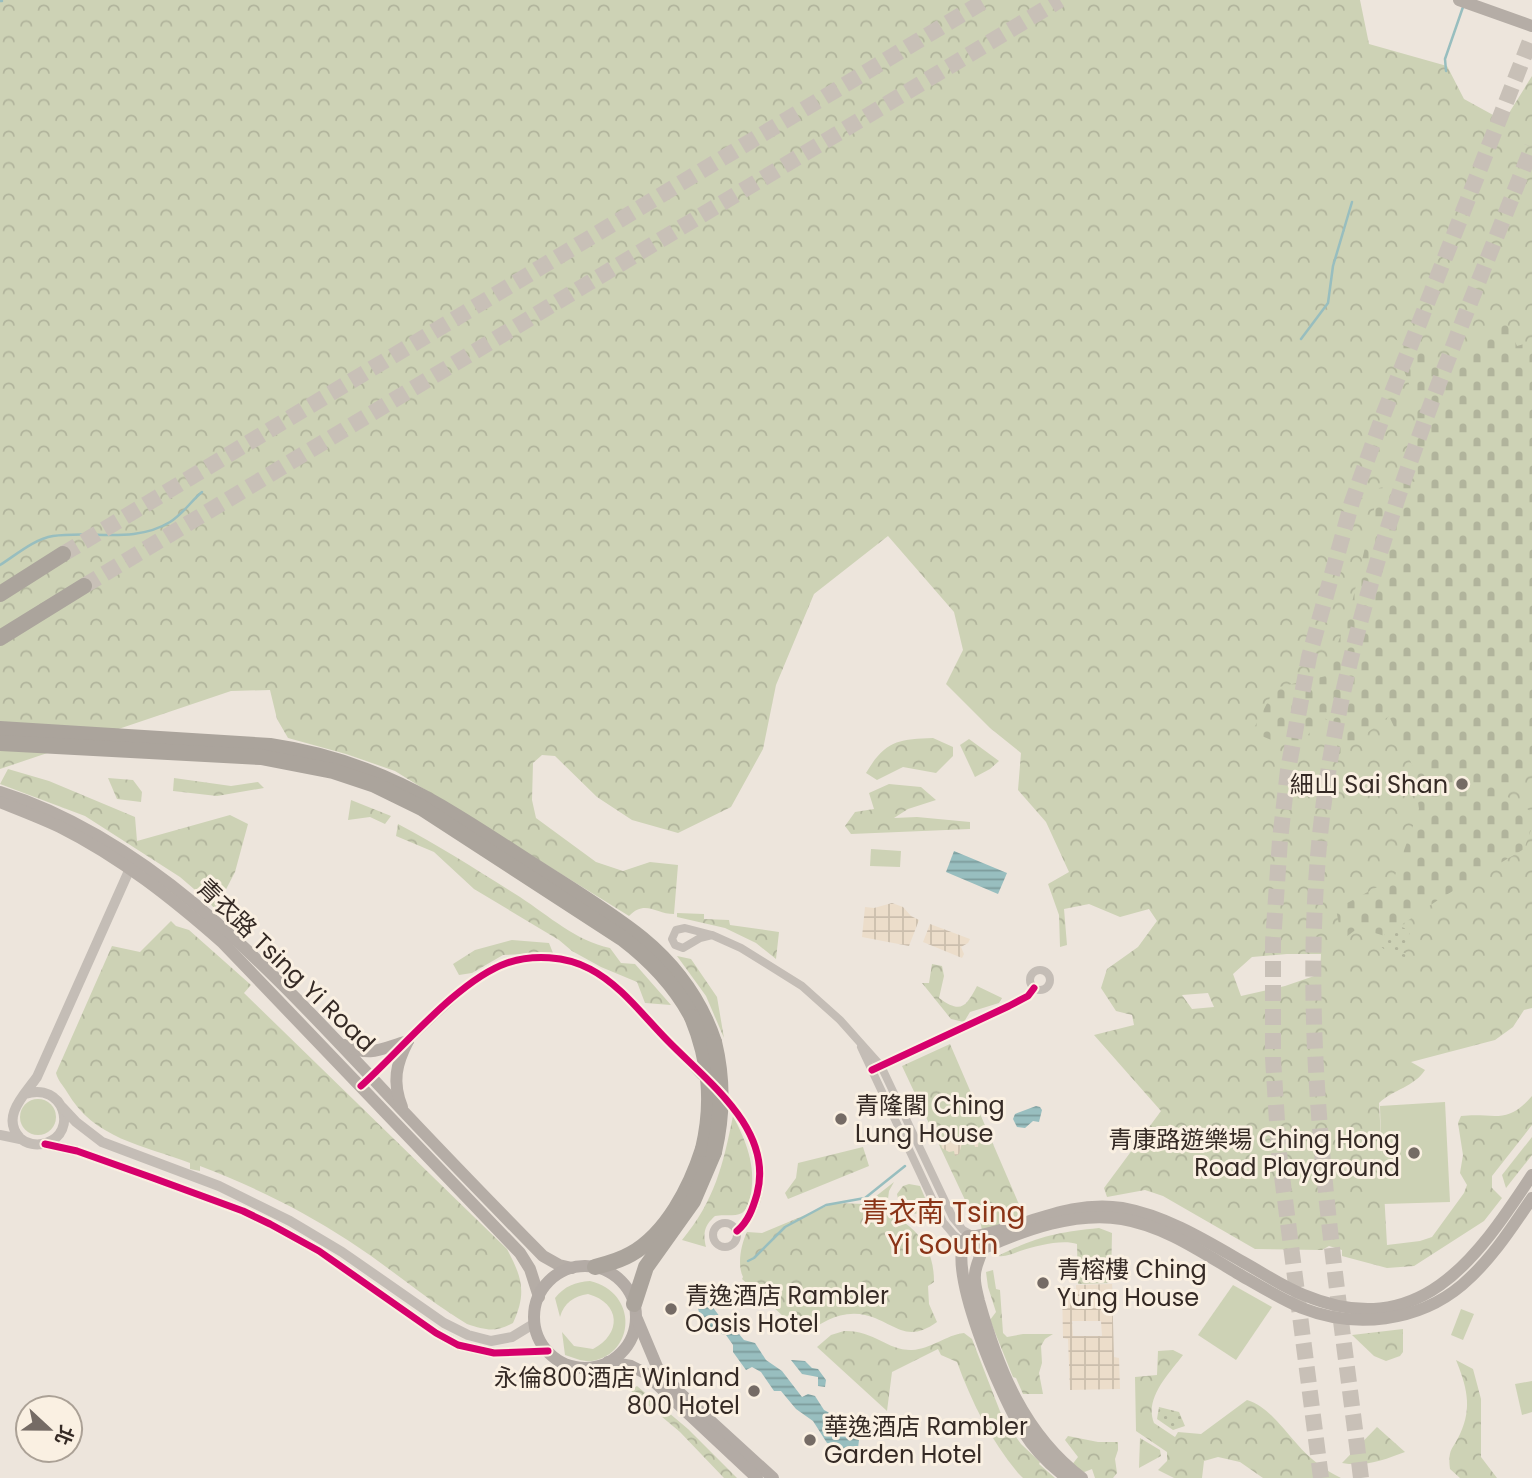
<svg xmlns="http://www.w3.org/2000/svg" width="1532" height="1478" font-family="Poppins,'Noto Sans TC',sans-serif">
<defs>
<pattern id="forest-crowns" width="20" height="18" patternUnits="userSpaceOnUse" patternTransform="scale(1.75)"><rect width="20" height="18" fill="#cdd2b5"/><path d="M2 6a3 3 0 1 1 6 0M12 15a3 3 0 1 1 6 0" fill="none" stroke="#b1b49c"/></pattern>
<pattern id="cemetery-stones" width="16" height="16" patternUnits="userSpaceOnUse" patternTransform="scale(1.75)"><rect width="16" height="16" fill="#cdd2b5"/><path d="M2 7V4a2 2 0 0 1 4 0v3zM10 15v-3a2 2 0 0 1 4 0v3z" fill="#b1b49c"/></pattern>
<pattern id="garden-dots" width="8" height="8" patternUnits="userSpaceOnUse" patternTransform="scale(1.75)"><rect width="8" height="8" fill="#cdd2b5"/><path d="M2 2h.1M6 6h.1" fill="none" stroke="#b1b49c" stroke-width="1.8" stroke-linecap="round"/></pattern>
<pattern id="plaza-grid" width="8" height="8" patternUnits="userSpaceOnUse" patternTransform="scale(1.75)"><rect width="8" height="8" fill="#ecddca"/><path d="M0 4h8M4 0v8" fill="none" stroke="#cbbead"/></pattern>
<pattern id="water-rules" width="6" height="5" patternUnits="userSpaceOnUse" patternTransform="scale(1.75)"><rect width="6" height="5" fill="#98bebf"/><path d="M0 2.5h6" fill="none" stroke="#7d9b9b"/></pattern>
</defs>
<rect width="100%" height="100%" fill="#ede5dc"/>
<g fill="#cdd2b5">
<polygon points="871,849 901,851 900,867 870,866"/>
<circle cx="38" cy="1117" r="18"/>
<polygon points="1445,1102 1450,1202 1383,1204 1380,1106"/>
<path d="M590,1281C639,1293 635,1354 592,1361C583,1362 574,1358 565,1355L562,1332L574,1346L593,1349C622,1334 621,1303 588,1294C574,1296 564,1303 560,1317L555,1298C565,1286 575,1282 590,1281Z"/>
<polygon points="1233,1285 1272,1307 1236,1360 1198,1335"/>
<polygon points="1461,1309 1474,1314 1463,1340 1451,1335"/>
<polygon points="1532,1381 1532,1412 1522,1415 1515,1384"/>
</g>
<g fill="url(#forest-crowns)" fill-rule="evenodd">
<path d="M0,0H1360L1369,44L1447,66L1464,99L1504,121L1532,76V1008L1524,1010L1513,1027L1495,1040L1411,1062L1425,1070C1414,1087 1394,1089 1379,1103L1387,1245L1420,1241L1432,1237L1464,1193L1467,1185L1460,1173L1463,1155L1458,1123L1461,1116C1494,1112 1506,1126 1532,1096V1125L1492,1176V1188L1502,1198L1484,1221L1414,1266L1387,1268L1342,1256V1250L1329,1246L1322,1250L1255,1249L1163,1196L1145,1190L1107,1197L1104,1188L1161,1111L1094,1035L1134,1025L1132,1015L1116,1011L1101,988L1107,969L1138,947L1157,921L1149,909L1120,917L1089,904L1064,909L1067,945L1060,947L1059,915L1048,884L1069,872L1046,822L1018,790L1021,753L990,728L946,684L963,650L954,612L888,536L814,594L776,685L763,749L731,807L678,833L632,820L597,797L555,756L542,755L533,763L532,800L536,818L596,862L623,871L650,862L678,865L674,914C656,914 645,899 629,916L395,771L346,754L288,738L277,719L270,690L231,691L0,769ZM1287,954H1321L1320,974L1285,986L1241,996L1233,974L1252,957ZM1208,993L1214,1007L1192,1009L1182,995Z"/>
<path d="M933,738L953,747V756L936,773L903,767L877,780L866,773C885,741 898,739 933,738Z"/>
<polygon points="969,739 999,761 990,769 975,777 960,745"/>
<polygon points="8,769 49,781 135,817 137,841 230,815 248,824 235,872 221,899 230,915 227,923 208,901 180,877 85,816 0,784"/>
<polygon points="108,778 133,780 142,792 141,802 117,799"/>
<polygon points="174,778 231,786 258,782 264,788 217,796 173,791"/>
<polygon points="889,784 921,787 936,800 908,809 894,818 917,817 970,822 970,829 851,834 845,826 855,812 874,809 869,793"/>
<polygon points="351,800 391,816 385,824 370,817 348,820"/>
<path d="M398,824C440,846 480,872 520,897C549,916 576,941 610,948L621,963L635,964L671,1005L645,1003L637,982L601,967L572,951L559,940L474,889L434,852L396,836Z"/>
<polygon points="677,913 704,914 704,919 729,920 730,925 779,932 776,959 756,943 725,928 677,917"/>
<path d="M171,921L176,926L189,930L251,985L244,993L507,1249C522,1277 527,1293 513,1323C495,1333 486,1330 467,1324C426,1299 389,1267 349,1241C302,1210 252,1186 200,1166V1171L190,1169V1163C143,1145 94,1139 67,1092C63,1085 58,1081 56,1073L112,946L140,952Z"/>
<polygon points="512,940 549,943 553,953 503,955 472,973 459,975 453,964 475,950"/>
<polygon points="677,956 691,959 717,997 724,1038 706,996"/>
<path d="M932,964L942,966L944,976L939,998C961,1014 966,1007 977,986L1002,998L999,1003L970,1012L964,1022L951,1019L922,983H929Z"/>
<polygon points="950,1044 1024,1216 988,1231 982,1230 980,1221 973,1217 902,1066"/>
<path d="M733,1116C746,1141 756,1165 751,1194C749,1201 748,1209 742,1213C734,1217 723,1214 715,1216C704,1226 703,1233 706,1247L682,1240C715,1200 723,1165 733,1116Z"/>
<polygon points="1532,1137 1532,1155 1506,1188 1502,1175"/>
<polygon points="863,1147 869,1166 788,1199 785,1193 796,1178 798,1163"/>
<path d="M894,1182L889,1191L887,1207C893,1216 901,1220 909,1226C927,1241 934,1259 934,1282L928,1286L929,1304L937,1322C905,1345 895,1322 865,1315C841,1310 822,1322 804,1335L742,1279L743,1277C737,1265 741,1244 747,1232L762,1233L834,1203L866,1204Z"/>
<path d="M909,1184L920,1186L931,1212C916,1218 899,1211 897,1194L903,1186Z"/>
<path d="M1099,1228L1112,1233L1111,1283L1078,1284L1077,1244C1062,1239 1036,1246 1020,1251C1012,1254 1006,1257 998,1256C1035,1237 1058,1232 1099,1228Z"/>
<polygon points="993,1270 996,1289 1000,1290 1003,1333 1007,1337 1023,1334 1053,1334 1045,1339 1041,1346 1042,1363 1039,1373 1043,1394 1023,1394 1016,1378 1013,1377 990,1320 996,1312 988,1287 986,1272"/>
<polygon points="1403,1329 1403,1352 1400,1356 1386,1361 1374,1356 1352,1335"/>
<path d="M844,1331C874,1330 888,1351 912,1350C931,1349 946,1335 964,1333L972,1339L1003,1419L1021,1444L1040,1462L1039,1464L1055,1478H1023L1018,1473C990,1439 972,1403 957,1362L941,1355L938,1349L892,1372L887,1411L817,1347L831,1335Z"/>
<path d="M1173,1350L1183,1355C1169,1374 1144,1398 1154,1423L1175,1437L1178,1432L1201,1434L1247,1400C1269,1407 1282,1428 1297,1444C1309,1458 1324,1470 1341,1478H1263L1240,1462L1218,1457L1204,1461L1202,1478H1174L1158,1470L1167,1461V1452L1136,1431L1135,1377L1157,1375L1158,1351Z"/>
<path d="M1456,1360L1473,1369L1481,1399V1457L1497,1478H1460L1450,1469C1448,1448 1452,1451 1460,1434C1473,1407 1466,1385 1456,1360Z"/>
<polygon points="637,1386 688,1429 737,1478 724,1478 680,1432 630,1390"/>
<path d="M1377,1427L1405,1452C1384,1460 1365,1467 1342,1463Z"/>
<polygon points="1068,1436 1098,1442 1118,1442 1118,1450 1115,1459 1117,1473 1113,1478 1095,1478 1092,1469 1082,1473 1071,1466 1078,1457 1065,1440"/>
<polygon points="1140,1438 1160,1450 1161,1456 1139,1468"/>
</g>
<polygon fill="url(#cemetery-stones)" points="1504,318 1517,346 1532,342 1532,764 1501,793 1532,812 1532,827 1524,849 1441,898 1385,936 1358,928 1342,940 1336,909 1394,878 1419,809 1413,767 1389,716 1337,756 1337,724 1322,717 1296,750 1252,732 1275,688 1326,676 1351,607 1379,488 1418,481 1415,400 1392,338 1438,359 1454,360"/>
<g fill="url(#garden-dots)">
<polygon points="1401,927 1411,930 1402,952 1410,955 1408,958 1389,953 1380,946 1386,946 1384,935 1386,930"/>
<polygon points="1159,1407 1179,1412 1185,1426 1173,1430 1157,1419"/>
</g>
<g fill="url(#plaza-grid)" fill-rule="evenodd">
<polygon points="892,903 903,907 911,916 919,920 909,946 862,937 865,907 874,908"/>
<polygon points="930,924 970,939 968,943 961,947 964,954 962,958 923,942"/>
<polygon points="975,1128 980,1130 978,1147 975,1147 974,1143 962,1143 959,1154 955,1156 954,1151 949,1152 942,1148 941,1144 945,1140 960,1137"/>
<path d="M1112,1284L1114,1357L1119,1358L1120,1389L1070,1390L1068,1339L1063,1338L1062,1287L1076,1289V1285ZM1072,1321H1101L1102,1336H1073Z"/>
</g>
<g fill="url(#water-rules)">
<polygon points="954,851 1007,873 998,894 946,872"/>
<polygon points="1036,1106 1040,1107 1042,1110 1039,1122 1033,1121 1025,1128 1017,1127 1013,1119 1015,1114"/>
<path d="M698,1289H706V1298L720,1317L729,1322L744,1340L755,1343L766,1360L782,1371L802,1397L808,1394L815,1396L824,1410L847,1422L859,1440L858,1448L852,1454L827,1443L813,1421L796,1409L781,1391H774L761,1372L752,1367L746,1370L733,1352V1345L726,1335C700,1328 696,1314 698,1289Z"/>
<polygon points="791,1360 805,1361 812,1368 818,1369 826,1380 825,1387 818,1386 818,1377 802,1374"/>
</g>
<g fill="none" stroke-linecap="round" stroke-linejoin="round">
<g stroke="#98bebf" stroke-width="2.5">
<polyline points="0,1 2,1"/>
<polyline points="1446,71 1445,59 1463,7"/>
<polyline points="1301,339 1328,303 1333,266 1352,202"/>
<path d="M0,565C16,555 34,539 53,536C92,530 134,544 170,522C183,514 191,501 202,492"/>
<polyline points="748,1261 754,1258 785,1227 826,1205 865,1198 905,1166"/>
</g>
<g stroke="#c8c0b7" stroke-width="16" stroke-dasharray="16 8" stroke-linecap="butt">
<polyline points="63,554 986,0"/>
<polyline points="84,586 1060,0"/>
<polyline points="1321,1478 1279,1153 1273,1058 1273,942 1280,840 1288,770 1309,657 1352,502 1384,413 1532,36"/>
<path d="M1361,1478C1335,1263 1298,1052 1320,835C1345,593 1444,371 1532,147"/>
</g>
<g stroke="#c4bdb6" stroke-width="8">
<polyline points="712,935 700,938 683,948 675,945 672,939 676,930 685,928 712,935 741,948 802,986 840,1020 881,1066 953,1218 963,1230 972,1235"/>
<circle cx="1040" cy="980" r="10"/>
<polyline points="861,1047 943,1222 954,1235 963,1242"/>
<polyline points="879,1067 1009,1006 1028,996 1034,988"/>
<path d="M361,1086C389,1061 415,1034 442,1009C456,996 471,981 487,971C529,947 581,957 616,987C646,1014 673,1047 701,1076"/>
<path d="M730,1106C760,1138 775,1198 737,1231"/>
<circle cx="725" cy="1235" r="12"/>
</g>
<g stroke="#c4bdb6" stroke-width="10">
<path d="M25,1094C64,1081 79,1133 46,1143C37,1146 26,1144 20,1138C0,1117 25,1094 37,1077L132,864"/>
<polyline points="62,1107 76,1122 102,1142 219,1186 290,1221 342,1252 444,1323 468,1335 491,1341 512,1337 535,1323"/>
<polyline points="0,1135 20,1139"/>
<polyline points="45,1144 77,1151 153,1178 243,1211 270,1224 319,1251 436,1333 458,1345 494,1353 548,1351"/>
</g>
<g stroke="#b5ada6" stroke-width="12">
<polyline points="1459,0 1532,26"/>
<path d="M0,792C151,839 268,968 374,1080C429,1139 486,1198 543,1256L559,1265L572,1268"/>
<path d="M0,802C20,810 41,818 60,827C120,857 173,899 223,943L520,1253L530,1269L539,1297"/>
<path d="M345,1045C372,1058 382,1048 408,1041"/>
<path d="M402,1107C392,1082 396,1064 408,1041"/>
<path d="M977,1236C1027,1226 1070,1200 1122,1208C1166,1216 1205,1240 1243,1262C1263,1273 1283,1287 1304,1295C1419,1343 1476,1260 1532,1175"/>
<path d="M984,1248C1025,1230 1076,1211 1122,1219C1164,1226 1200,1251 1237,1273C1258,1285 1279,1298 1302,1308C1355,1329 1418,1322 1462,1285C1491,1260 1511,1229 1532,1198"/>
<path d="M1067,1478C1050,1465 1034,1449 1023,1431C1004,1403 941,1260 968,1236H977C990,1247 975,1260 975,1275C974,1283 977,1292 979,1301C998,1369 1024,1434 1082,1478"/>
</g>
<g stroke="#b3aba5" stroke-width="12">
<circle cx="585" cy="1317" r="51"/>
<polyline points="637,1319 658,1369 682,1395 773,1478"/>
<polyline points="608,1362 631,1366 645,1373 757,1478"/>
</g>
<g stroke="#aba49c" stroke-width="16">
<polyline points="0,594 63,554"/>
<polyline points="0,638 84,586"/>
<path d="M0,729L270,746C379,762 441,806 531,864C568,888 607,911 642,939C676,967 700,1000 714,1042"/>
<path d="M0,743L261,757L333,771L375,785L422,808L622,938C651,960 675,985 692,1017"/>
<path d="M595,1267C607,1264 619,1261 631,1254C667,1234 691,1187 703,1149"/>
<polyline points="634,1304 646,1267 693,1201 714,1152"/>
</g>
<g stroke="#aba49c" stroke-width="16">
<path d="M692,1017C710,1061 714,1103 703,1149"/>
<path d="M714,1042C723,1079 723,1114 714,1152"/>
</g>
<defs>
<g id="cycleway">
<polyline points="872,1070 1009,1006 1028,996 1034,988"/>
<path d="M361,1086C401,1050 458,980 507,963C533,954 566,956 590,969C621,985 644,1017 668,1041C708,1082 774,1130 757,1194C753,1208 748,1222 737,1231"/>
<polyline points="45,1144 77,1151 153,1178 243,1211 270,1224 319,1251 436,1333 458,1345 494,1353 548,1351"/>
</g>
</defs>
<use href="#cycleway" stroke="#faf0e2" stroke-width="11"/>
<use href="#cycleway" stroke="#d6006c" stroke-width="7"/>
</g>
<g fill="#756b65" stroke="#faf0e2" stroke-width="2.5">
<circle cx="1462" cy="784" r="7"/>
<circle cx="841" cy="1119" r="7"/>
<circle cx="1414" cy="1153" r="7"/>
<circle cx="1043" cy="1283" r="7"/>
<circle cx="671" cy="1309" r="7"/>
<circle cx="754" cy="1391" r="7"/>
<circle cx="810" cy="1440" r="7"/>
</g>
<g text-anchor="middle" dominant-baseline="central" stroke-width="6" stroke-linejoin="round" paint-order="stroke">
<g font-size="24" fill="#352a25" stroke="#faf0e2" text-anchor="start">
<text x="1448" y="784" text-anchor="end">細山 Sai Shan</text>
<text x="855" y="1105">青隆閣 Ching<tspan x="855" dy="28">Lung House</tspan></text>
<text x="1400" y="1139" text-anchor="end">青康路遊樂場 Ching Hong<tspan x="1400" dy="28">Road Playground</tspan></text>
<text x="1057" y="1269">青榕樓 Ching<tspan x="1057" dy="28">Yung House</tspan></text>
<text x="685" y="1295">青逸酒店 Rambler<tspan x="685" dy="28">Oasis Hotel</tspan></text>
<text x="740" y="1377" text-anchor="end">永倫800酒店 Winland<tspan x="740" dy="28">800 Hotel</tspan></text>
<text x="824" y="1426">華逸酒店 Rambler<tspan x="824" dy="28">Garden Hotel</tspan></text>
</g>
<g font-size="24" fill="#352a25" stroke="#faf0e2">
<text transform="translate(286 965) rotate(44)">青衣路 Tsing Yi Road</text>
</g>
<g font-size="28" fill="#8a3417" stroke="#faf0e2">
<text x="943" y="1212">青衣南 Tsing<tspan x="943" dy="32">Yi South</tspan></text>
</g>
</g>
<g transform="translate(49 1429) rotate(112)"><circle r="33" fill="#faf0e2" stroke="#aba196" stroke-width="2"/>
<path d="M0-5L12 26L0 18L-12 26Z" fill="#756b65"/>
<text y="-10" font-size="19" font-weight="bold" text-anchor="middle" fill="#352a25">北</text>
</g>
</svg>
